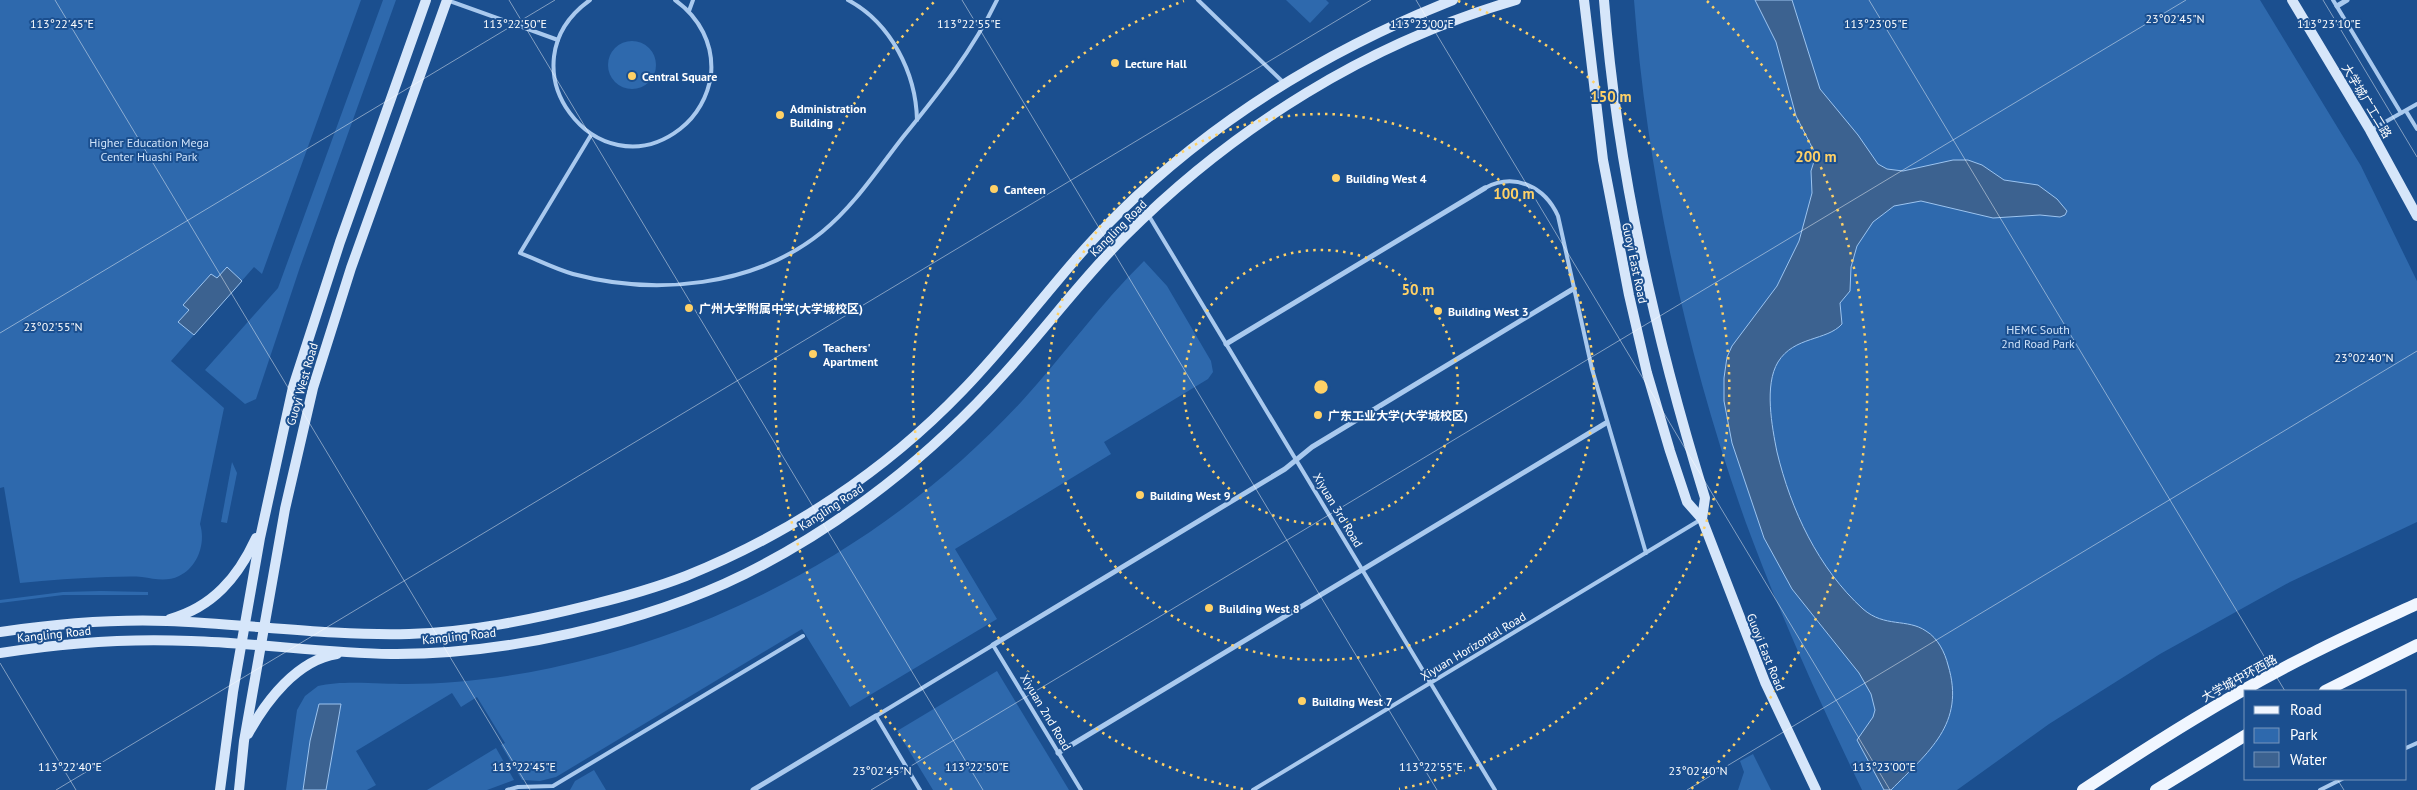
<svg xmlns="http://www.w3.org/2000/svg" width="2417" height="790" font-family="'PT Sans','Noto Sans SC',sans-serif">
<rect width="100%" height="100%" fill="#1b4f8f"/>
<g fill="#2e69ad">
<path d="M0,0H361L262,274L254,267L171,361L224,408L200,524C206,543 198,567 179,576C167,582 155,579 142,577C131,576 119,577 107,577C78,578 49,580 20,583L4,487L0,488Z"/>
<polygon points="383,0 396,0 300,267 256,399 245,404 205,370 278,288"/>
<polygon points="1286,0 1326,0 1329,3 1310,23"/>
<path d="M1634,0H2260L2361,166L2417,281V522L2290,582L2160,654L2049,724L1957,790H1862C1820,703 1780,615 1746,523C1687,358 1647,175 1634,0Z"/>
<circle cx="632" cy="65" r="24"/>
<path d="M1144,261L1167,286L1211,361L1213,372L1208,379L1104,442L1111,454L955,549L997,619L850,707L802,629L556,777L540,781L522,780L501,745L505,743L477,697L461,707L452,693L356,751L376,785L367,790H326L341,704H319L310,741L303,790H286L297,710L305,696L318,686C341,680 381,684 406,684C454,684 504,678 551,668C732,629 896,537 1022,401C1064,355 1100,304 1144,261Z"/>
<polygon points="232,462 237,473 227,523 221,522"/>
<polygon points="101,591 148,592 148,595 63,595 0,603 0,600 63,592"/>
<polygon points="997,671 1069,790 933,790 897,731"/>
<polygon points="496,748 514,780 487,790 427,790"/>
<polygon points="1753,754 1771,790 1738,790 1744,772 1740,761"/>
<polygon points="594,770 606,790 570,790 575,781"/>
</g>
<g fill="#3c6290" stroke="#9cc4f0">
<path d="M1755,0H1792L1820,89L1858,135L1878,164L1887,169L1903,171L1953,160H1968L1982,165L2004,180L2038,185L2057,199L2067,211L2065,215L2060,217L2040,215L1993,218L1921,201L1894,206L1873,222L1857,246L1851,267L1850,291L1840,303L1842,324C1827,341 1794,336 1778,362C1764,385 1772,427 1777,452C1791,510 1818,568 1863,609C1885,628 1907,618 1926,631C1938,638 1945,653 1948,665C1966,724 1928,752 1891,790H1884L1857,740L1873,717L1875,710L1871,694L1859,673L1792,589L1764,538L1732,443L1724,401V378L1727,357L1732,346L1777,286L1799,241L1812,193L1811,171L1816,155L1796,116L1776,42Z"/>
<polygon points="227,267 242,281 194,335 178,322 189,310 183,305 211,274 217,278"/>
<polygon points="319,704 341,704 326,790 303,790 310,741"/>
</g>
<g fill="none" stroke-linecap="round" stroke-linejoin="round">
<g stroke="#a9c9ee" stroke-width="4">
<polyline points="447,0 558,40"/>
<path d="M590,0C499,65 597,193 680,129C697,116 708,96 711,75C714,44 699,17 675,0"/>
<path d="M848,0C891,23 916,73 917,120"/>
<polyline points="1198,0 1284,83"/>
<polyline points="2333,0 2401,113"/>
<polyline points="689,11 693,0"/>
<polyline points="2406,111 2417,129"/>
<polyline points="2371,130 2417,104"/>
<path d="M591,135L520,253C538,260 555,269 573,274C655,296 754,287 822,232C854,206 878,169 903,137C938,94 973,50 997,0"/>
<path d="M1485,188C1515,172 1545,187 1558,216L1592,369L1646,553"/>
<polyline points="1149,216 1495,790"/>
<polyline points="2406,748 2417,743"/>
<polyline points="507,790 518,787 553,786 803,636"/>
<polyline points="920,790 876,716 993,645 1081,790"/>
<polyline points="1253,790 1700,520"/>
<polyline points="2320,790 2342,779"/>
</g>
<g stroke="#a9c9ee" stroke-width="5">
<polyline points="2337,6 2347,0"/>
<polyline points="1226,344 1485,188"/>
<polyline points="993,645 1285,469 1312,447 1573,289"/>
<polyline points="1058,753 1606,423"/>
<polyline points="753,790 876,716"/>
</g>
<g stroke="#d6e6fa" stroke-width="10">
<polyline points="1584,0 1603,160 1629,295 1647,373 1670,451 1687,502 1702,519 1765,682 1816,790"/>
<path d="M1604,0C1617,170 1655,336 1705,498L1702,519"/>
<polyline points="2292,0 2370,130 2417,216"/>
<path d="M170,619C213,607 238,577 256,538"/>
<path d="M0,632C55,624 111,619 167,621C247,624 328,636 409,634C471,632 530,620 590,605C623,597 655,588 686,576C790,534 885,471 962,391C1017,335 1061,270 1117,215C1213,120 1327,50 1453,0"/>
<path d="M0,653C63,643 127,638 191,641C258,643 324,653 391,654C503,655 644,624 745,574C843,525 932,455 1005,373C1046,328 1082,279 1125,236C1234,127 1368,43 1516,0"/>
<path d="M248,734C266,701 297,660 337,654"/>
<polyline points="220,790 233,692 260,538 293,387 340,242 426,0"/>
<polyline points="239,790 244,741 285,509 313,388 351,268 447,0"/>
</g>
<g stroke="#f0f6ff" stroke-width="12">
<polyline points="2325,691 2417,645"/>
<path d="M2083,790C2157,741 2231,694 2311,654C2346,636 2382,620 2417,604"/>
<polyline points="2156,790 2246,735"/>
</g>
</g>
<path fill="none" stroke="#fff" stroke-width="1" stroke-opacity="0.45" d="M55,0L530,790M509,0L983,790M962,0L1437,790M1416,0L1890,790M1869,0L2285,691M2323,0L2417,157M0,333L555,0M0,663L76,790M2337,779L2344,790M56,790L1371,0M871,790L2186,0M1687,790L2417,351"/>
<g fill="none" stroke="#ffd166" stroke-width="2.5" stroke-dasharray="2.5 5">
<circle cx="1321" cy="387" r="137"/>
<circle cx="1321" cy="387" r="273"/>
<path d="M1243 789A410 410 0 0 1 1184 1M1458 1A410 410 0 0 1 1399 789"/>
<path d="M952 790A546 546 0 0 1 935 1M1707 1A546 546 0 0 1 1690 790"/>
</g>
<g fill="#ffd166" stroke="#1b4f8f" stroke-width="2">
<circle cx="1115" cy="63" r="5"/>
<circle cx="632" cy="76" r="5"/>
<circle cx="780" cy="115" r="5"/>
<circle cx="1336" cy="178" r="5"/>
<circle cx="994" cy="189" r="5"/>
<circle cx="689" cy="308" r="5"/>
<circle cx="1438" cy="311" r="5"/>
<circle cx="813" cy="354" r="5"/>
<circle cx="1318" cy="415" r="5"/>
<circle cx="1140" cy="495" r="5"/>
<circle cx="1209" cy="608" r="5"/>
<circle cx="1302" cy="701" r="5"/>
</g>
<g text-anchor="middle" dominant-baseline="central" stroke-width="4" stroke-linejoin="round" paint-order="stroke">
<g font-size="12" font-weight="bold" fill="#fff" stroke="#1b4f8f" text-anchor="start">
<text x="1125" y="63">Lecture Hall</text>
<text x="642" y="76">Central Square</text>
<text x="790" y="108">Administration<tspan x="790" dy="14">Building</tspan></text>
<text x="1346" y="178">Building West 4</text>
<text x="1004" y="189">Canteen</text>
<text x="699" y="308">广州大学附属中学(大学城校区)</text>
<text x="1448" y="311">Building West 3</text>
<text x="823" y="347">Teachers'<tspan x="823" dy="14">Apartment</tspan></text>
<text x="1328" y="415">广东工业大学(大学城校区)</text>
<text x="1150" y="495">Building West 9</text>
<text x="1219" y="608">Building West 8</text>
<text x="1312" y="701">Building West 7</text>
</g>
<g font-size="12" fill="#fff" stroke="#1b4f8f">
<text transform="translate(2367 101) rotate(59)">大学城广工二路</text>
<text transform="translate(1118 228) rotate(-45)">Kangling Road</text>
<text transform="translate(1635 263) rotate(78)">Guoyi East Road</text>
<text transform="translate(302 384) rotate(-74)">Guoyi West Road</text>
<text transform="translate(831 507) rotate(-33)">Kangling Road</text>
<text transform="translate(1338 510) rotate(59)">Xiyuan 3rd Road</text>
<text transform="translate(54 634) rotate(-6)">Kangling Road</text>
<text transform="translate(459 636) rotate(-6)">Kangling Road</text>
<text transform="translate(1473 646) rotate(-31)">Xiyuan Horizontal Road</text>
<text transform="translate(1766 652) rotate(68)">Guoyi East Road</text>
<text transform="translate(2239 678) rotate(-29)">大学城中环西路</text>
<text transform="translate(1046 712) rotate(59)">Xiyuan 2nd Road</text>
</g>
<g font-size="12" fill="#cfe3fa" stroke="#1b4f8f">
<text x="149" y="142">Higher Education Mega<tspan x="149" dy="14">Center Huashi Park</tspan></text>
<text x="2038" y="329">HEMC South<tspan x="2038" dy="14">2nd Road Park</tspan></text>
</g>
</g>
<g font-size="12" text-anchor="middle" fill="#fff" stroke="#1b4f8f" stroke-width="4" stroke-linejoin="round" paint-order="stroke">
<text x="2175" y="23">23°02'45"N</text>
<text x="62" y="28">113°22'45"E</text>
<text x="969" y="28">113°22'55"E</text>
<text x="1422" y="28">113°23'00"E</text>
<text x="2329" y="28">113°23'10"E</text>
<text x="515" y="28">113°22'50"E</text>
<text x="1876" y="28">113°23'05"E</text>
<text x="53" y="331">23°02'55"N</text>
<text x="2364" y="362">23°02'40"N</text>
<text x="70" y="771">113°22'40"E</text>
<text x="524" y="771">113°22'45"E</text>
<text x="977" y="771">113°22'50"E</text>
<text x="1431" y="771">113°22'55"E</text>
<text x="1884" y="771">113°23'00"E</text>
<text x="882" y="775">23°02'45"N</text>
<text x="1698" y="775">23°02'40"N</text>
</g>
<circle cx="1321" cy="387" r="8" fill="#ffd166" stroke="#1b4f8f" stroke-width="2.5"/>
<g font-size="15" text-anchor="middle" font-weight="bold" fill="#ffd166" stroke="#1b4f8f" stroke-width="4" stroke-linejoin="round" paint-order="stroke">
<text x="1611" y="102">150 m</text>
<text x="1816" y="162">200 m</text>
<text x="1514" y="199">100 m</text>
<text x="1418" y="295">50 m</text>
</g>
<rect x="2244" y="690" width="162" height="90" fill="#1b4f8f" stroke="#7695bc"/>
<rect x="2254" y="706" width="25" height="8" fill="#f0f6ff" stroke="#7695bc"/>
<text x="2290" y="715" font-size="15" fill="#ffffff">Road</text>
<rect x="2254" y="728" width="25" height="15" fill="#2e69ad" stroke="#7695bc"/>
<text x="2290" y="740" font-size="15" fill="#ffffff">Park</text>
<rect x="2254" y="752" width="25" height="15" fill="#3c6290" stroke="#7695bc"/>
<text x="2290" y="765" font-size="15" fill="#ffffff">Water</text>
</svg>
